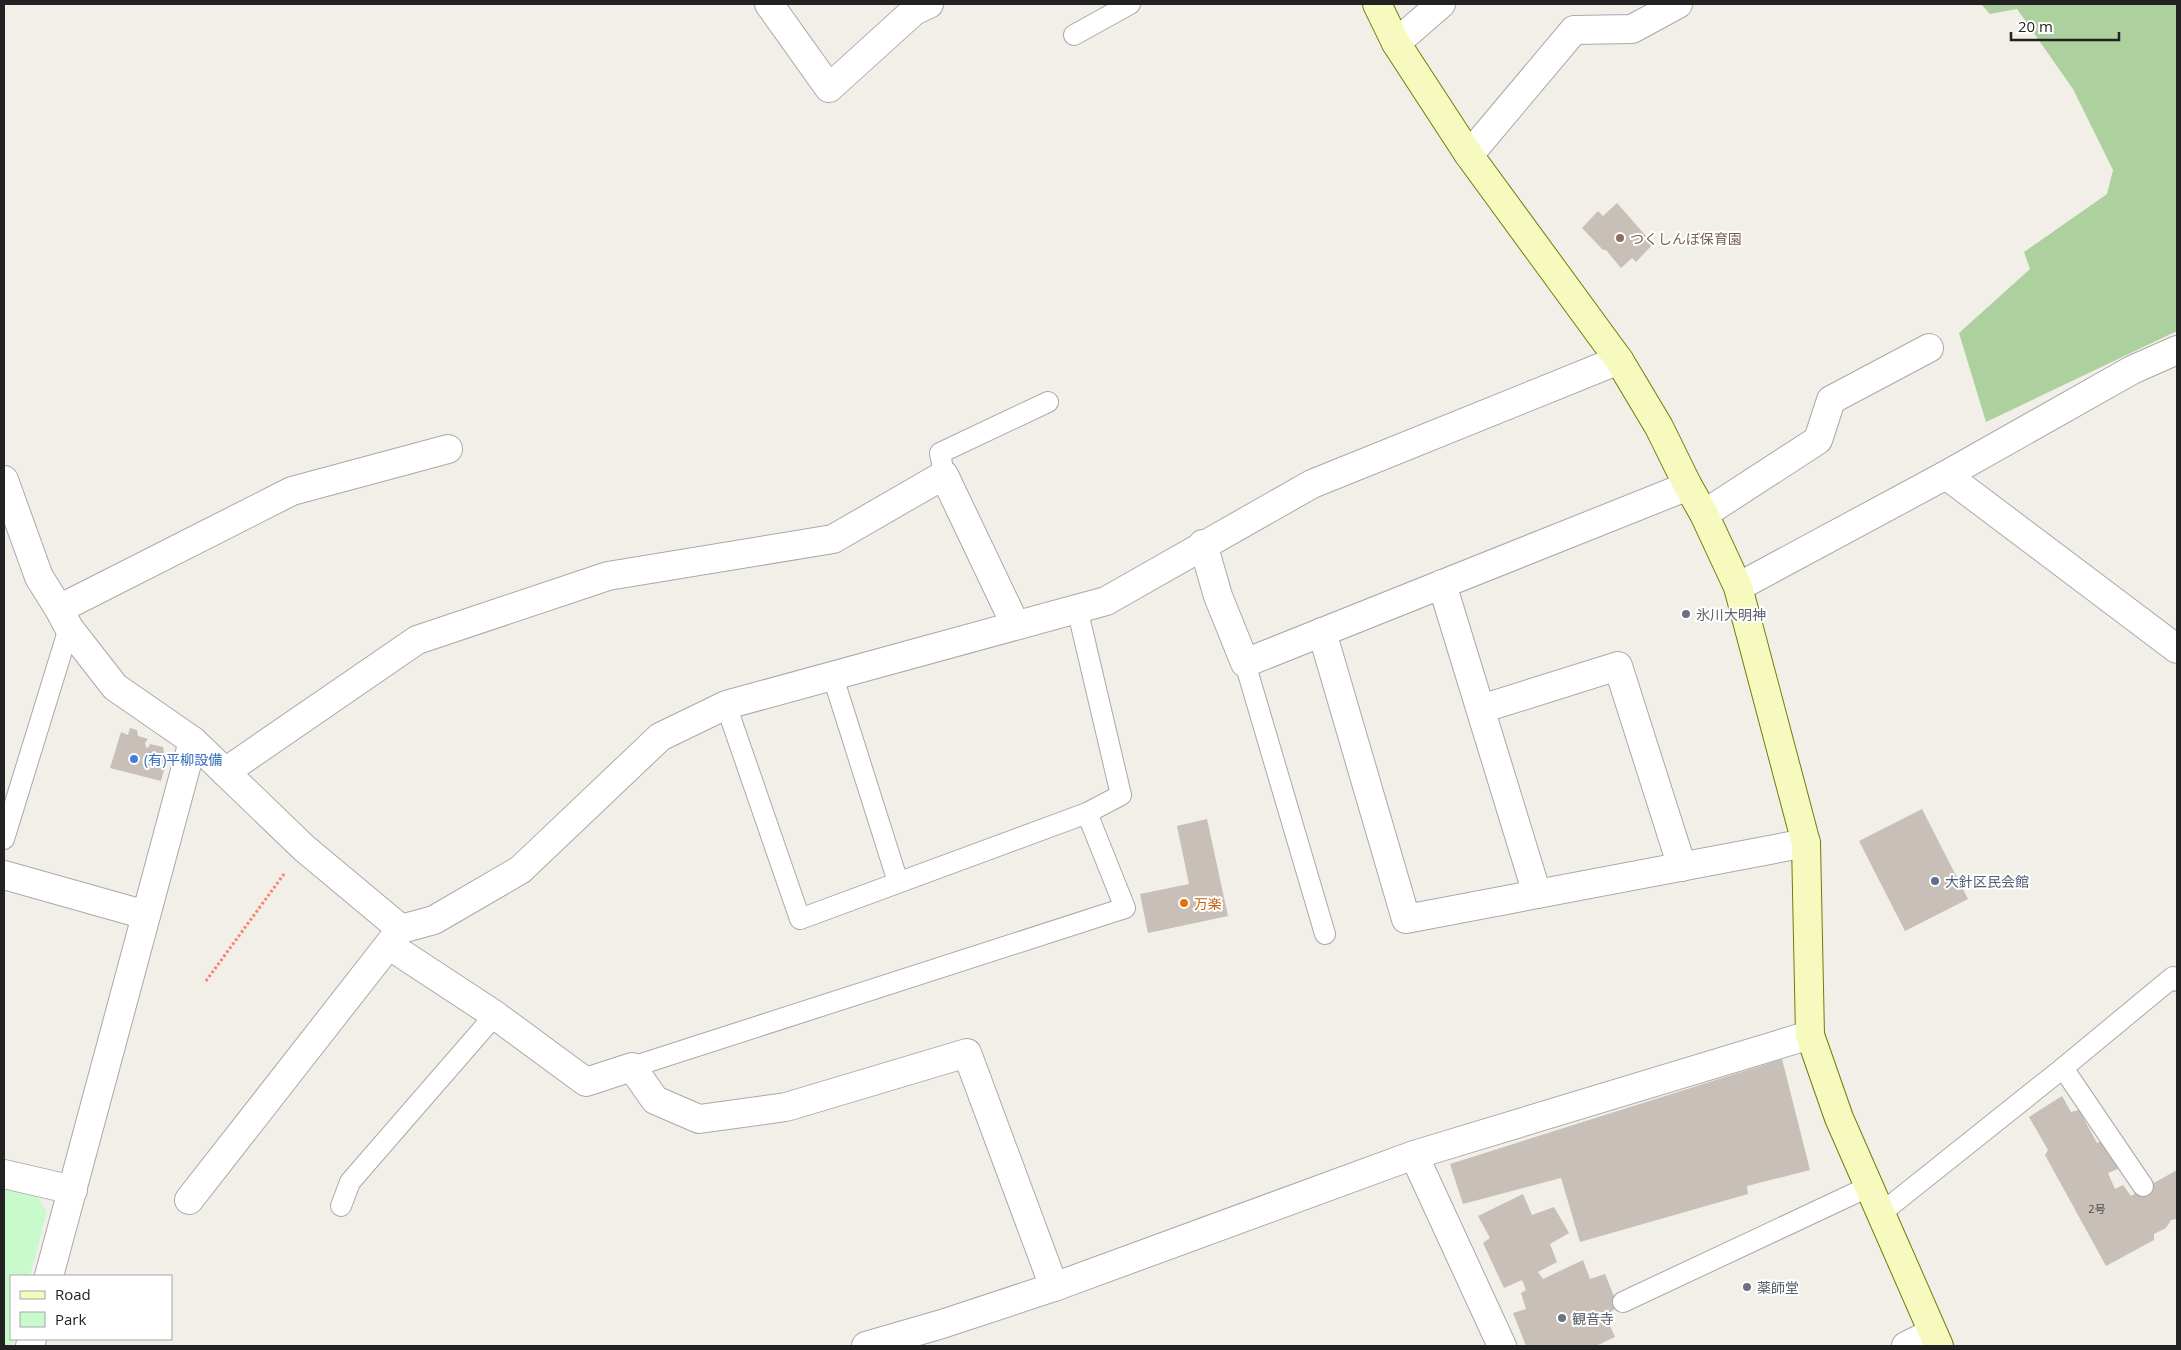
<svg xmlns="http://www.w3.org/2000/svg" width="2181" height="1350" font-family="'Open Sans','Noto Sans JP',sans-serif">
<rect width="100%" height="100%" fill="#f2efe9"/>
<polygon fill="#add19e" points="1981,4 2177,4 2177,331 1986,422 1959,333 2030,269 2024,252 2107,194 2113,170 2073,89 2017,9 1990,14"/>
<polygon fill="#c8facc" points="4,1186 34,1193 47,1212 30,1276 11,1276 11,1339 14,1339 12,1346 4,1346"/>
<g fill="#c7bfb8">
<polygon points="1617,203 1653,244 1636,262 1632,258 1621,268 1606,250 1603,250 1582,228 1598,211 1603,216"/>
<polygon points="130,728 137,730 138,736 148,739 145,743 146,747 148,748 150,744 163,747 166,763 161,781 110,768 121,732 128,735"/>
<polygon points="1922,809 1968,899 1905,931 1859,841"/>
<polygon points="1207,819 1228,916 1148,933 1140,894 1189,884 1177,826"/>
<polygon points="1782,1059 1810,1170 1747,1186 1748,1194 1580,1242 1561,1178 1463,1204 1450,1164"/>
<polygon points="2062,1096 2071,1112 2079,1110 2097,1143 2110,1137 2120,1168 2108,1173 2115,1189 2123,1185 2131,1196 2177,1170 2177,1219 2171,1220 2166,1228 2154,1234 2154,1240 2106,1266 2045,1155 2048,1150 2029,1117"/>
<polygon points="1523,1194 1532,1215 1554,1207 1569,1233 1550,1244 1557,1262 1538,1272 1543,1279 1583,1260 1590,1279 1605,1274 1618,1306 1606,1316 1615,1337 1596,1346 1526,1346 1513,1313 1526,1309 1521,1293 1526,1290 1522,1280 1504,1288 1483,1243 1490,1238 1478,1216"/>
</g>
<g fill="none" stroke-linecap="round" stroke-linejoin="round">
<defs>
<g id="lane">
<polyline points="1074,35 1130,4"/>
<polyline points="944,475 940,453 1048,402"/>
<polyline points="1077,608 1121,795 1087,813"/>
<polyline points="1245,663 1325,934"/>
<polyline points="833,677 898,882"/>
<polyline points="4,839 69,628"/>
<polyline points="632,1067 1125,908 1087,813 800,919 726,705"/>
<polyline points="2063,1068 2143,1186"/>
<polyline points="341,1206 350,1182 495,1015"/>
<polyline points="1880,1214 2063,1068 2173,977 2177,981"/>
<polyline points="1623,1302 1868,1187"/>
</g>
<g id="street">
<polyline points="769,4 829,88 914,11 929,4"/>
<polyline points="1396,43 1441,4"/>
<polyline points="1469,155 1574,30 1632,29 1678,4"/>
<polyline points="1946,475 2177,649"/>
<polyline points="4,480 39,577 59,609 69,628 115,687 193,741 304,848 401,929"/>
<polyline points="1704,514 1818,440 1831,400 1929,348"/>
<polyline points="1203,544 1218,596 1245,663 1688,486"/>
<polyline points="1442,584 1537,894"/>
<polyline points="1738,587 1946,475 2132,370 2177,350"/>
<polyline points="59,609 292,491 448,449"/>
<polyline points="1322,632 1406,919 1806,843"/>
<polyline points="1481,709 1618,666 1682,867"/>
<polyline points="225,772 417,640 608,576 833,539 944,475 1015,624"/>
<polyline points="4,875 146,915"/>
<polyline points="390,946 495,1015 586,1082 632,1067 655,1100 699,1119 786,1107 967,1053 1054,1287"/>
<polyline points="1414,1155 1502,1346"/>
<polyline points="4,1174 73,1190"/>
<polyline points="189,1200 401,929 434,920 520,870 660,737 726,705 1106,601 1312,484 1619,360"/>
<polyline points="49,1276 193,741"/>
<polyline points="30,1346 32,1339"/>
<polyline points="866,1346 942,1324 1054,1287 1414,1155 1810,1035"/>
<polyline points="1906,1346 1932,1333"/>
</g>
<polyline id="secondary" points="1377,4 1396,43 1469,155 1619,360 1659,427 1688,486 1704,514 1738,587 1806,843 1810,1035 1839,1118 1939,1346"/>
</defs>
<use href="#lane" stroke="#a9a9a9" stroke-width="22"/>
<use href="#street" stroke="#a9a9a9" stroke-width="30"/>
<use href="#secondary" stroke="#707d05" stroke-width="30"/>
<polyline stroke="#fa8072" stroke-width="3" stroke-dasharray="2.5 2.5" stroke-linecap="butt" points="206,981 284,874"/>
<use href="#lane" stroke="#fff" stroke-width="20"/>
<use href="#street" stroke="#fff" stroke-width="28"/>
<use href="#secondary" stroke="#f7fabf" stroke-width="28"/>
</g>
<circle fill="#8d6e63" stroke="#fff" stroke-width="2" cx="1620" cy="238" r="5"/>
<g fill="#6b7280" stroke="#fff" stroke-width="2">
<circle cx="1686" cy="614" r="5"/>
<circle cx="1747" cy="1287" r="5"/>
<circle cx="1562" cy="1318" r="5"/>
</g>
<circle fill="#3f7fe0" stroke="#fff" stroke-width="2" cx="134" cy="759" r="5"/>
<circle fill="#5c6f8a" stroke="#fff" stroke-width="2" cx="1935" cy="881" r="5"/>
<circle fill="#e8710a" stroke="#fff" stroke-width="2" cx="1184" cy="903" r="5"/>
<g text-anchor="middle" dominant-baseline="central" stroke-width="4" stroke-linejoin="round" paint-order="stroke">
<g font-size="11" fill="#4b4948">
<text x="2097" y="1208">2号</text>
</g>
<g font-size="14" fill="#785e54" stroke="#fff" text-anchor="start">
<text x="1630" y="238">つくしんぼ保育園</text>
</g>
<g font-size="14" fill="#5b616d" stroke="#fff" text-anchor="start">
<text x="1696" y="614">氷川大明神</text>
<text x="1757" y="1287">薬師堂</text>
<text x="1572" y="1318">観音寺</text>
</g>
<g font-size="14" fill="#366cbe" stroke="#fff" text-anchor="start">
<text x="144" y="759">(有)平柳設備</text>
</g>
<g font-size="14" fill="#4e5e75" stroke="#fff" text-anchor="start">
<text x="1945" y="881">大針区民会館</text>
</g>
<g font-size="14" fill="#c56008" stroke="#fff" text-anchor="start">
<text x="1194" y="903">万楽</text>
</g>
</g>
<rect width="2181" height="1350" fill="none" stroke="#222222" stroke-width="10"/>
<rect x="10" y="1275" width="162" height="65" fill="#ffffff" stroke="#a7a7a7"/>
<rect x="20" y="1291" width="25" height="8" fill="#f7fabf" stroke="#a7a7a7"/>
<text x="55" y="1300" font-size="15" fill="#222222">Road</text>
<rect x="20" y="1312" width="25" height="15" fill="#c8facc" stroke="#a7a7a7"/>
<text x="55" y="1325" font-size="15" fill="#222222">Park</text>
<path d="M2011 32v8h108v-8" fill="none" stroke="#222222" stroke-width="2.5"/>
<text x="2018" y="32" font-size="15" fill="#222222" stroke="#ffffff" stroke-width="4" paint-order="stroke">20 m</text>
</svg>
